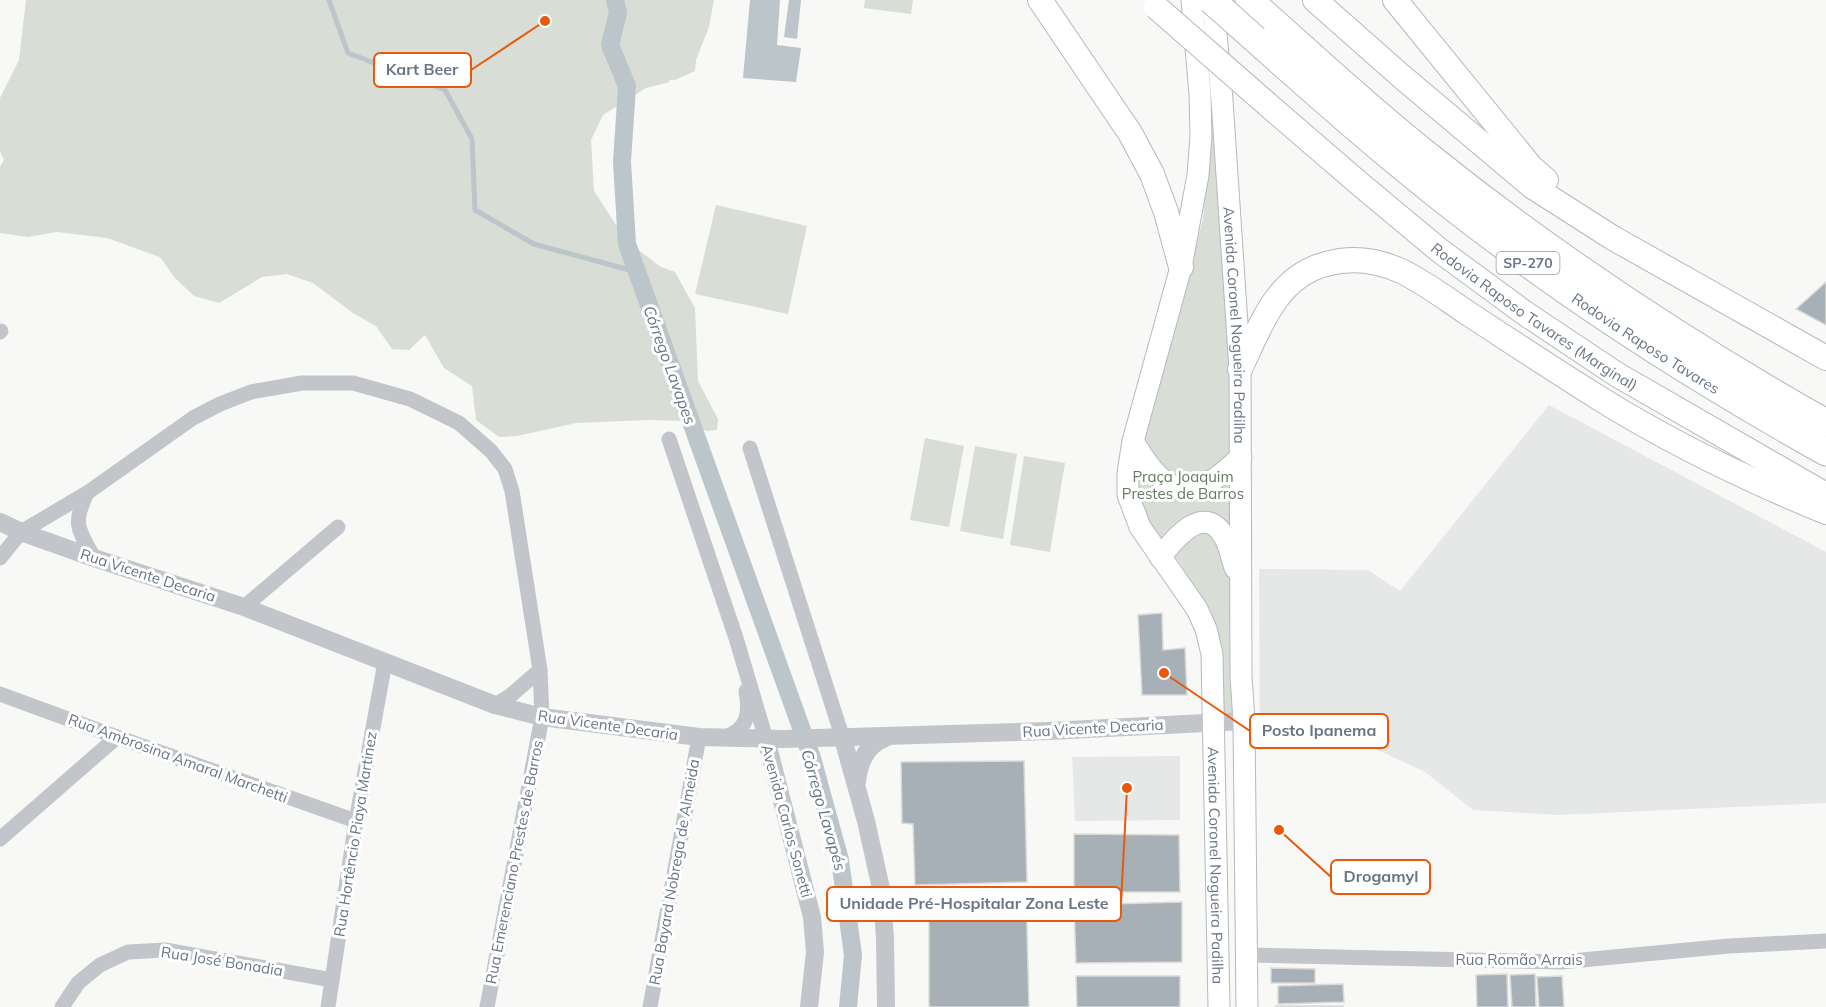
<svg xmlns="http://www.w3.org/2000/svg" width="1826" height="1007" font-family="Mulish,sans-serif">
<rect width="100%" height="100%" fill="#f8f8f6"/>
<g fill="#e6e7e7">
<polygon points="1549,405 1826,552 1826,803 1558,815 1473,810 1425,772 1350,737 1260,738 1259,569 1368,570 1400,591"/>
<polygon points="1180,756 1180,820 1075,821 1072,757"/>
</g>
<g fill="#d8ddd5">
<polygon points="26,0 714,0 709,27 696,60 695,71 675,80 669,80 670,82 646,88 603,115 591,140 594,191 622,234 641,252 661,267 675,272 695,308 698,381 718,419 717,430 707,431 682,421 649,420 576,423 517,436 499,437 476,420 472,386 444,368 425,335 409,350 392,349 376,326 353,313 313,283 287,274 262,277 219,303 194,296 175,278 160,257 107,238 57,232 28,237 0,233 0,167 4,160 0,151 0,98 19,60"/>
<polygon points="865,0 913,0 911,14 864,8"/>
<polygon points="1204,69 1213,74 1231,329 1229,441 1233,715 1224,715 1219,638 1210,609 1176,558 1155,533 1138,506 1136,483 1146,430 1203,219 1207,176"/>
<polygon points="716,205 807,226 788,314 695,294"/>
<polygon points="925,438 964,446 949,527 910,520"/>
<polygon points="975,446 1017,454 1003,539 960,531"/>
<polygon points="1024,456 1065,463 1050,552 1010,545"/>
</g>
<g fill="#bbc5ca">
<polygon points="750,0 780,0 777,45 801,48 796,82 743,78"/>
<polygon points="789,0 801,0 797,39 784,37"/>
</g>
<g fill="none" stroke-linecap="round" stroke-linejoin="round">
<polyline stroke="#bbc5ca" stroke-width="5" points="329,0 348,53 445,90 472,139 475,210 534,244 637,272"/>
<polyline stroke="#bbc5ca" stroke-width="18" points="615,0 618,13 610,45 627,86 622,162 627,244 812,758 840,860 853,955 848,1007"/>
</g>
<g fill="#a8b0b7" stroke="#dadad8" stroke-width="1.5">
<polygon points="1826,282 1826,325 1796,309"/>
<polygon points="1162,613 1163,650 1185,648 1187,695 1142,695 1138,615"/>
<polygon points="1024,761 1027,882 915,885 913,824 902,823 901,762"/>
<polygon points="1074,834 1179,835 1180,892 1074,892"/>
<polygon points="1026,887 1029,1007 929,1007 929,888"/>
<polygon points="1182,902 1182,962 1076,963 1074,905"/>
<polygon points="1271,968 1315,969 1315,983 1271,983"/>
<polygon points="1507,974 1508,1007 1477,1007 1476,975"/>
<polygon points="1535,974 1536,1007 1512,1007 1510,975"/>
<polygon points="1076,976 1180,976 1180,1007 1077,1007"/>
<polygon points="1562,976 1564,1007 1539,1007 1537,977"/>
<polygon points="1343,984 1344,1002 1278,1004 1278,986"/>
<rect x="1276" y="1006" width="67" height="1"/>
</g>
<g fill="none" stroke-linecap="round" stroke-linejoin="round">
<defs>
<g id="secondary">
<path id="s1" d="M1192,0L1200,94L1201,136L1198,175L1181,267L1133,441L1128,473V495L1140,527L1197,609L1206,629L1212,654L1219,1007"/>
<path id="s2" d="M1213,0L1222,100L1240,369L1241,676L1244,721L1247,1007"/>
<path d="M1133,441C1149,468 1172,504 1208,483C1220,477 1231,466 1241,457"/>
<path d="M1160,557C1176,537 1206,500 1226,540C1230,549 1232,559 1235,568"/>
</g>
<g id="trunk">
<polyline points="1040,0 1130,133 1152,174 1166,212 1181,267"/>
<polyline points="1315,0 1401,76 1533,187 1613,238 1826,358"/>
<polyline points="1395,0 1531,167 1546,180"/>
<path id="s3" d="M1267,104L1361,185L1439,250L1526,314L1616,374L1826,495"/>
<path d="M1240,369C1260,327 1276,277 1326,264C1351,257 1377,260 1401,271C1424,282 1445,298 1466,312C1510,341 1554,370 1599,398C1671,443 1748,480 1826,512"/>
</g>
<g id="motorway">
<path d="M1249,0C1308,52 1365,106 1427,155C1553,256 1686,344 1826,423"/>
<path id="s4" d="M1255,39C1338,113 1421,186 1511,251C1611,325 1717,391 1826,452"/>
</g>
</defs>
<use href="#secondary" stroke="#b4b9be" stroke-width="23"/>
<use href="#trunk" stroke="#b5b8bc" stroke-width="26"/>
<use href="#motorway" stroke="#b5b8bc" stroke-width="29"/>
<g stroke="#c2c5c9" stroke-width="15">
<polyline points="0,332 1,331"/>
<polyline points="669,439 736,638 766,739"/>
<polyline points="750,448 843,739"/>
<path d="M87,493C72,524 78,529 94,558"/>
<polyline points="0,558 21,532 87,493 193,418 220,404 251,392 302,383 353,383 410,399 459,423 491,451 505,469 512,491 540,670 542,717 487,1007"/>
<polyline points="244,607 338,527"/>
<polyline points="0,694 117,737 356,821"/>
<polyline points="495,705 510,696 540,670"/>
<path d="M723,738C748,730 750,714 746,691"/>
<polyline points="0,839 117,737"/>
<polyline points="1246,955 1561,962 1729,946 1826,941"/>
<polyline points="62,1007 78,983 100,965 128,952 165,950 332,980"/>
<polyline points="328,1007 356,821 385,662"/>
<polyline points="650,1007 699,737"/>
</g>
<g stroke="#c2c5c9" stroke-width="18">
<polyline points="0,522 21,532 94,558 244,607 495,705 542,717 699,737 783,739 1049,731 1244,721"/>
<polyline points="766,739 812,917 815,952 809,1007"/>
<polyline points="843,739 866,821 882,893 885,939 886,1007"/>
<path d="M857,782C859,762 866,745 885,738"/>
</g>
<use href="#secondary" stroke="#fff" stroke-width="21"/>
<use href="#trunk" stroke="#fff" stroke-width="24"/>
<use href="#motorway" stroke="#fff" stroke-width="27"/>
<defs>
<polyline id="trunk-bridge" points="1156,7 1267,104"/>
<polyline id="motorway-bridge" points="1211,0 1255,39"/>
</defs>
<use href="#trunk-bridge" stroke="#b5b8bc" stroke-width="26" stroke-linecap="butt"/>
<use href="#motorway-bridge" stroke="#b5b8bc" stroke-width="29" stroke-linecap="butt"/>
<use href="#trunk-bridge" stroke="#fff" stroke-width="24"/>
<use href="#motorway-bridge" stroke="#fff" stroke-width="27"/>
</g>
<g text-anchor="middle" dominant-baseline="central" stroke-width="6" stroke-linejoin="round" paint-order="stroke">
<rect fill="#fff" stroke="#959faa" stroke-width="1.5" x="1496.5" y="252" width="63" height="22" rx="4.5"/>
<g font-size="14" font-weight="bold" fill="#687686">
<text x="1528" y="263">SP-270</text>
</g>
<g font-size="15" fill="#687686" stroke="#fff">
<text stroke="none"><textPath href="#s3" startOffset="342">Rodovia Raposo Tavares (Marginal)</textPath></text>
<text stroke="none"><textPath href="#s2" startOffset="326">Avenida Coronel Nogueira Padilha</textPath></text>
<text stroke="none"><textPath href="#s4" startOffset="496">Rodovia Raposo Tavares</textPath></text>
<text transform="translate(148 575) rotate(18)">Rua Vicente Decaria</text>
<text transform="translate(608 725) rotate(8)">Rua Vicente Decaria</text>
<text transform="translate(1093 728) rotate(-3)">Rua Vicente Decaria</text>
<text transform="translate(178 758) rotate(20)">Rua Ambrosina Amaral Marchetti</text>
<text transform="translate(787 821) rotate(75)">Avenida Carlos Sonetti</text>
<text transform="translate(355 834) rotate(-81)">Rua Hortêncio Piaya Martinez</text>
<text transform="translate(514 862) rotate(-79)">Rua Emerenciano Prestes de Barros</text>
<text stroke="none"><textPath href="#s1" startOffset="897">Avenida Coronel Nogueira Padilha</textPath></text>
<text transform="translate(674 872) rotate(-80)">Rua Bayard Nobrega de Almeida</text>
<text x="1519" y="959">Rua Romão Arrais</text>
<text transform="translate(222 961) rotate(9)">Rua José Bonadia</text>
</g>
<g font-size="15" fill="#667963" stroke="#fff">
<text x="1183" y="476">Praça Joaquim<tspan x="1183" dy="17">Prestes de Barros</tspan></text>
</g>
<g font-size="16" font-style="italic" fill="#647782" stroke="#fff">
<text transform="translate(670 365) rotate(70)">Córrego Lavapes</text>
<text transform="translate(824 810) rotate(74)">Córrego Lavapés</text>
</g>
</g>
<path fill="none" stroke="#e8590c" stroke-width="2" d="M545 21L471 70M1164 673L1250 731M1279 830L1331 877M1127 788L1121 904"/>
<g fill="#e8590c" stroke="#fff" stroke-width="2">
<circle cx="545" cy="21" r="6"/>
<circle cx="1164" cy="673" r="6"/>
<circle cx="1279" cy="830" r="6"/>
<circle cx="1127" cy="788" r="6"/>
</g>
<g fill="#fff" stroke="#e8590c" stroke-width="2">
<rect x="374" y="53" width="97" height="34" rx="6"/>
<rect x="1250" y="714" width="138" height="34" rx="6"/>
<rect x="1331" y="860" width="99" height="34" rx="6"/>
<rect x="827" y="887" width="294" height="34" rx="6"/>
</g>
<g font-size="16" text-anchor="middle" font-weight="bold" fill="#687686">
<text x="422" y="75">Kart Beer</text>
<text x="1319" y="736">Posto Ipanema</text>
<text x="1381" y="882">Drogamyl</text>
<text x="974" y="909">Unidade Pré-Hospitalar Zona Leste</text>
</g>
</svg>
